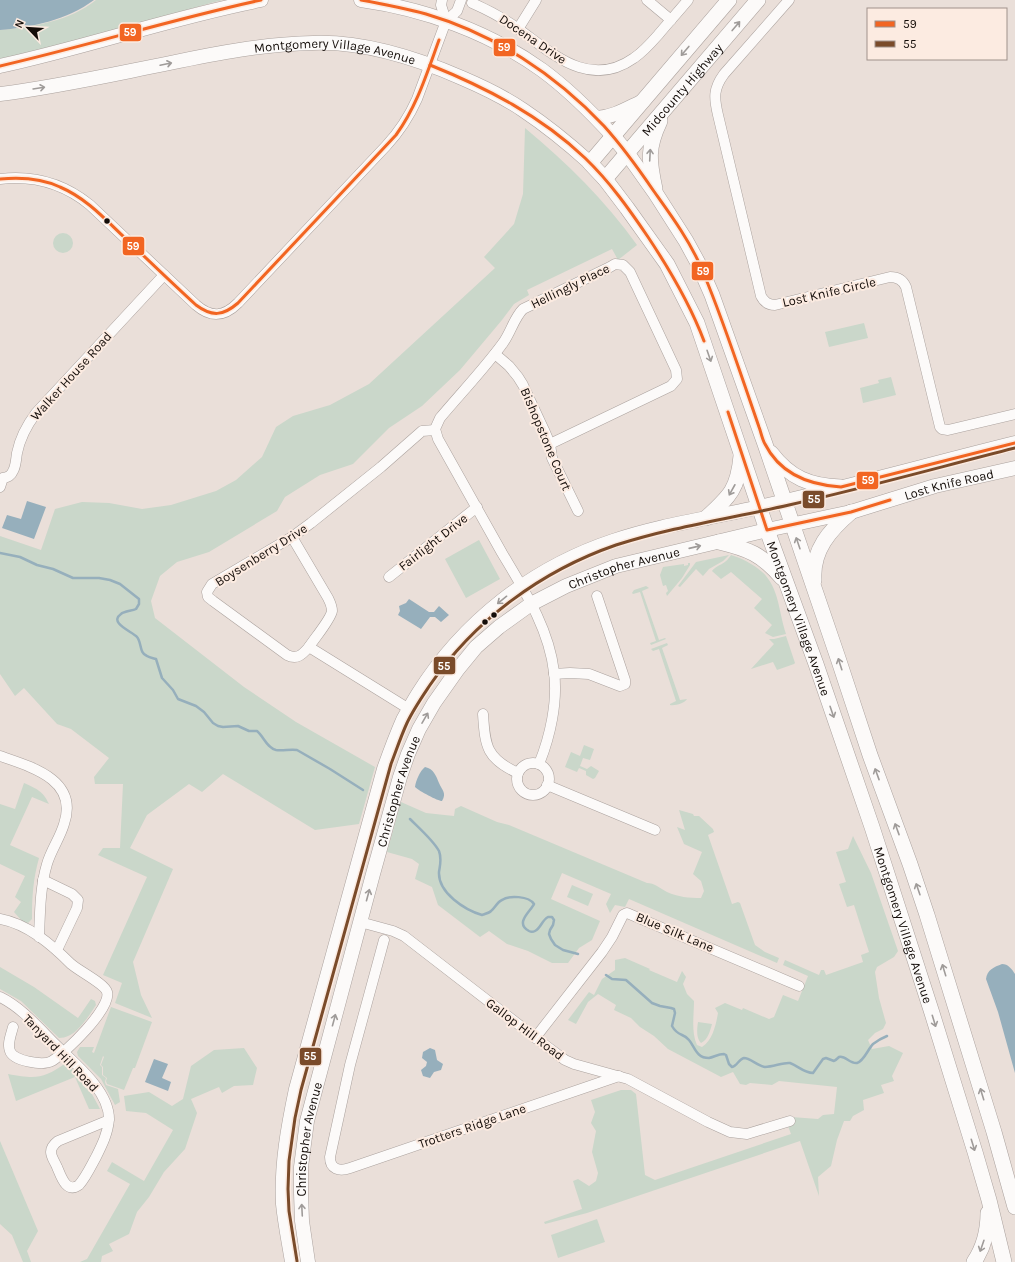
<svg xmlns="http://www.w3.org/2000/svg" width="1015" height="1262" font-family="Karla,sans-serif">
<rect width="100%" height="100%" fill="#eadfd9"/>
<g fill="#cad7ca">
<path d="M96,0H223L211,3L155,19L0,61V30C33,27 70,21 96,0Z"/>
<path d="M525,128C567,163 605,200 637,245L618,260L612,249L527,290L529,295L514,304L502,320L460,370L422,406L389,428L353,464L320,475L285,497L277,511L209,552L177,562L160,576L151,601L155,618L244,687L296,722L375,767L359,824L315,830L223,774L202,792L189,784L147,815L130,848L173,869L133,962L141,995L152,1018L115,1003L122,983L103,975L147,877L98,855L103,848H120L123,784H95L94,777L109,758L71,729L57,724L24,688L15,696L0,674V536L41,550L55,509L82,502L109,503L142,509L171,505L216,491L236,480L262,457L276,427L293,416L330,405L369,384L495,268L484,257L514,224L523,194Z"/>
<circle cx="63" cy="243" r="10"/>
<polygon points="864,323 868,338 829,347 825,332"/>
<polygon points="891,377 896,395 863,403 860,388 879,383 878,380"/>
<polygon points="479,540 500,579 466,598 445,559"/>
<polygon points="729,555 723,561 709,569 703,576 696,569 680,587 678,586 696,562"/>
<path d="M731,555C738,557 745,560 751,564C780,580 777,607 786,634L773,637L765,633L772,625L754,608L762,599L731,572L721,579L712,571C719,563 724,566 731,555Z"/>
<polygon points="688,563 690,563 690,565 682,578 667,596 666,593 668,591 666,585 663,586 660,575 663,567 684,564 684,566 688,565"/>
<polygon points="646,586 649,588 642,591 659,640 665,638 666,639 651,645 650,643 656,641 640,592 633,594 632,593 634,590"/>
<polygon points="786,636 795,663 794,664 777,670 773,662 751,669 774,644 769,639 774,639"/>
<path d="M667,643L668,645L662,648L680,700L687,699C685,703 675,706 670,705V704L676,701L659,649L653,651L651,649Z"/>
<polygon points="584,745 594,749 590,760 583,758 580,766 587,769 591,766 599,771 595,778 593,779 586,775 586,771 579,768 577,772 565,767 571,752 580,756"/>
<path d="M24,783C37,789 43,791 49,804L32,797L10,845L39,858C33,880 32,896 32,919L28,923L22,921L14,912L21,902L15,897L25,876L0,864V804L15,809Z"/>
<path d="M401,802L426,813L454,816L455,809L461,806L497,822L509,825L647,883C654,883 660,888 667,892C678,897 689,898 701,898L704,891L701,881L693,874L702,852L684,844L677,827L685,830L679,810L693,814L694,816H699L713,829L714,832L708,835L732,904L738,902L740,903L755,945L765,952L779,958L777,963L629,899L625,907L615,905L610,913L606,904L611,894L562,873L551,899L600,921L592,940L579,948L568,963H552L528,951L507,944L489,931L480,937L438,905L432,887L415,879L419,864L412,859L387,852Z"/>
<path d="M853,836L871,873L898,951L894,957L877,967L875,972L879,998L886,1023L883,1029L875,1033L868,1040L872,1049L889,1046L903,1053L892,1076L894,1081L881,1085L884,1093L863,1100L864,1110L853,1116L850,1121H844L837,1140L831,1166L818,1177L819,1196L800,1141L587,1213L545,1224L544,1222L582,1209L573,1181L578,1179L589,1186L596,1181L598,1173L592,1152L596,1131L591,1123L595,1112L591,1100L621,1090H631L636,1094L645,1175L655,1180L791,1134L788,1126L791,1117L818,1119L823,1115L834,1114L837,1087L779,1081L772,1085L750,1083L746,1085L740,1084L733,1072L721,1077L668,1049L654,1036L640,1027L631,1018L614,1010L616,1005L598,994L588,1002L576,1024L568,1020L589,992L594,995L602,979L615,970V960L625,958L650,969L649,970L677,982L682,971L686,977L683,984L687,994L694,1001C694,1015 691,1032 697,1045L702,1047C713,1040 716,1024 718,1013L715,1008L725,1003L742,1010L743,1008L769,1019L774,1017L783,995L798,1001L808,976L783,965L785,960L819,975L821,970H824L826,975L863,962L861,955L869,952L854,905L847,907L839,884L846,882L836,852L848,849Z"/>
<polygon points="572,885 593,894 588,906 567,897"/>
<path d="M0,967L34,987L78,1018L91,999L95,1001L96,1005C90,1014 79,1032 68,1036C66,1037 62,1038 59,1038L21,1001L0,989Z"/>
<polygon points="111,1007 152,1022 135,1068 133,1068 124,1090 107,1084 106,1081 107,1078 103,1075 103,1067 101,1065 104,1057 103,1056 100,1065 102,1067 102,1075 106,1078 105,1082 106,1085 118,1089 120,1102 115,1105 101,1079 78,1056 77,1052 80,1047 94,1047 92,1052 94,1053"/>
<path d="M698,1022L712,1024C710,1031 708,1040 701,1043C696,1038 697,1029 698,1022Z"/>
<polygon points="244,1048 257,1068 253,1085 234,1086 222,1093 219,1087 191,1099 197,1113 185,1149 164,1172 149,1197 137,1212 129,1234 109,1244 113,1251 102,1256 101,1262 80,1262 87,1259 130,1184 107,1171 112,1162 144,1181 173,1130 146,1113 126,1111 124,1096 149,1092 172,1106 183,1099 191,1066 214,1050"/>
<path d="M66,1063C82,1078 90,1089 100,1109H89L75,1077L16,1101L8,1074C36,1079 43,1079 66,1063Z"/>
<polygon points="0,1141 38,1231 27,1251 31,1262 23,1262 12,1235 0,1224"/>
<polygon points="597,1219 605,1242 558,1258 551,1235"/>
</g>
<g fill="#96afbc">
<path d="M0,0H94C67,20 33,27 0,30Z"/>
<polygon points="27,501 46,507 34,539 2,528 7,515 21,519"/>
<polygon points="409,599 429,612 434,612 439,606 449,615 441,622 435,617 430,617 421,629 398,615 400,611 399,606 406,603"/>
<path d="M425,767C434,769 436,776 439,783C442,790 447,793 442,801C438,801 419,791 415,787C416,780 420,771 425,767Z"/>
<path d="M1002,964C1008,964 1012,969 1015,974V1073L998,1012L986,979C987,970 994,967 1002,964Z"/>
<polygon points="430,1048 435,1050 437,1060 443,1064 441,1070 434,1072 430,1078 423,1076 421,1070 426,1066 427,1062 422,1058 423,1052"/>
<polygon points="154,1059 168,1064 162,1078 171,1082 168,1091 145,1082"/>
</g>
<g fill="none" stroke-linecap="round" stroke-linejoin="round">
<g stroke="#96afbc" stroke-width="2.5">
<path d="M0,553L20,557L37,565L53,569L73,578H99L110,580L120,584L139,599V604L136,609C132,611 124,611 121,614C108,623 133,632 137,637C142,643 139,653 147,656C150,658 153,658 156,659L162,678L173,690L178,699L196,706L204,712L213,723L218,726L223,727L238,726L249,731H257C264,737 267,748 276,750C283,751 290,749 297,750L330,769L363,790"/>
<path d="M410,819C419,828 433,840 439,851C442,859 440,865 439,872C438,893 465,910 482,915C485,914 489,913 491,911C495,908 497,902 502,900C509,895 529,896 534,904C531,911 514,923 529,931C531,932 533,932 535,931C541,928 542,920 548,917H552L554,920L553,925L550,930L549,934L551,939L555,945L563,950L578,954"/>
<path d="M606,975L612,979L626,980L652,1003L660,1006L671,1008L674,1009L675,1013L672,1026C678,1037 684,1033 689,1040C695,1047 696,1058 709,1058C714,1057 718,1054 724,1054L726,1055L729,1064L732,1067C737,1066 739,1059 744,1058C750,1058 758,1066 765,1067C773,1067 784,1062 790,1063C798,1066 804,1073 813,1073L823,1059L826,1058L834,1061C836,1060 838,1058 839,1057C845,1055 850,1064 857,1063C864,1061 868,1049 873,1044C877,1041 882,1038 887,1036"/>
</g>
<defs>
<g id="street">
<polyline points="442,0 441,5 446,21"/>
<polyline points="647,0 671,20"/>
<path d="M789,0L724,74C713,89 714,98 718,115L761,296C764,302 768,305 775,305L890,277C898,277 903,280 906,287L940,427L942,429L948,430L1015,414"/>
<path d="M472,3C488,10 503,18 517,28C552,53 589,90 634,58C643,52 651,43 658,35C668,23 678,12 688,0"/>
<polyline points="518,29 536,0"/>
<path d="M0,179C34,175 63,183 90,205L196,305C211,318 224,317 238,303L386,146C399,132 409,117 417,99L446,21L457,11L461,0"/>
<polyline points="495,354 509,366 518,377 523,385 544,430 550,444 552,458 578,511"/>
<path d="M0,487L3,478C8,477 11,476 13,471C16,466 16,459 17,453C20,438 27,425 36,413L164,275"/>
<path d="M292,537L328,598C330,602 332,606 332,611C331,619 314,639 309,647"/>
<polyline points="389,577 477,507"/>
<polyline points="554,674 570,673 589,674 620,686 625,684 625,680 597,596"/>
<path d="M409,709L309,647C302,655 297,660 287,655L213,601L208,597L207,592L212,584L292,537L311,523L381,467L422,431L435,430"/>
<path d="M483,714C485,747 487,759 518,773"/>
<path d="M0,756C32,767 79,780 64,824C60,838 51,850 47,864C40,887 40,913 39,937"/>
<circle cx="533" cy="779" r="16"/>
<path d="M539,764C550,737 558,702 554,672C549,628 524,590 502,553C481,515 459,477 438,439L435,429L440,418C461,393 484,369 503,343C511,332 514,318 523,309L610,267L615,264L623,265L630,272L676,370L677,379L671,386L550,444"/>
<polyline points="547,785 655,830"/>
<polyline points="43,880 72,894 78,900 77,908 57,950"/>
<path d="M0,919C28,924 52,945 71,964C79,971 105,984 107,992C112,1008 65,1053 52,1061C43,1066 13,1061 10,1051C7,1044 11,1035 13,1027"/>
<polyline points="360,922 393,931 404,936 549,1048 565,1060 574,1064 628,1079 708,1122 730,1132 747,1134 790,1121"/>
<path d="M384,940L350,1065L330,1157C330,1169 339,1172 350,1168L619,1076"/>
<path d="M0,997C21,1007 39,1028 55,1044C74,1063 109,1090 109,1119C108,1133 102,1145 96,1157C91,1166 86,1177 79,1185C66,1194 61,1176 57,1167C55,1162 51,1157 51,1152C51,1147 54,1144 58,1141L109,1120"/>
<polyline points="535,1038 602,952 612,937 623,915 627,913 799,986"/>
</g>
<g id="secondary">
<path d="M361,0C425,9 489,32 542,70C568,89 591,112 613,136"/>
<path d="M0,66C88,47 173,17 261,0"/>
<path id="s1" d="M0,94C57,87 114,74 170,63C217,53 265,44 313,43C364,41 416,58 462,78C483,87 504,97 523,110C547,126 569,144 590,163"/>
<path d="M597,118C614,117 628,108 643,101"/>
<path d="M292,1262C289,1243 285,1224 283,1204C281,1165 288,1127 296,1089L384,769C390,752 396,736 403,720C408,711 413,702 418,694C463,622 532,568 613,541C660,525 711,518 759,507C845,488 930,464 1015,443"/>
<path id="s2" d="M308,1262L302,1221L301,1193V1167L307,1121L373,874L400,777L408,754L419,729L434,703L458,669L476,647L499,627L531,604L566,586L616,566L767,530L851,512L935,486L1015,468"/>
</g>
<g id="primary">
<path id="s3" d="M729,0L590,163L605,179L627,208L667,264L697,323L767,530L816,664L872,827L932,1013L975,1152L989,1200L1004,1262"/>
<polyline points="613,136 627,153 656,194 686,241 698,263 712,295 765,444 838,658 870,755 910,864 927,915 994,1132 1015,1207"/>
<path id="s4" d="M605,179L758,0"/>
<path d="M655,189C649,161 647,148 660,121"/>
<path d="M771,453C790,478 810,486 841,487"/>
<path d="M706,518C730,496 738,489 741,456"/>
<path d="M719,542C748,549 762,554 782,578"/>
<path d="M814,580C812,550 830,530 851,512"/>
<path d="M974,1262C984,1247 988,1230 988,1213"/>
</g>
</defs>
<use href="#street" stroke="#aba29e" stroke-width="11"/>
<use href="#secondary" stroke="#aba29e" stroke-width="15"/>
<use href="#primary" stroke="#aba29e" stroke-width="16"/>
<use href="#street" stroke="#fcfaf9" stroke-width="10"/>
<use href="#secondary" stroke="#fcfaf9" stroke-width="14"/>
<use href="#primary" stroke="#fcfaf9" stroke-width="15"/>
<defs>
<g id="bus-1">
<path d="M361,0C383,4 404,8 426,14C494,34 555,74 604,126C622,146 638,168 653,190C670,214 688,238 700,265C718,306 732,349 747,392C751,404 755,415 759,427C761,432 762,439 765,444C780,474 810,485 841,487L1015,443"/>
<path d="M430,65C487,88 541,116 585,158C610,182 629,209 648,237C670,270 690,304 704,341"/>
<path d="M0,66C87,46 173,19 261,0"/>
<path d="M0,179C21,177 41,178 60,187C86,198 105,219 125,238C148,260 172,283 196,305C212,317 223,316 238,303L396,135C417,106 427,73 439,40"/>
<polyline points="728,412 767,530 851,512 890,500"/>
</g>
<path id="bus-2" d="M297,1261L289,1211L288,1189L289,1161L295,1118L301,1090L391,764C396,751 401,736 407,723C413,710 422,697 430,685C475,620 541,571 616,545C672,527 732,518 789,505C865,488 940,467 1015,448"/>
</defs>
<use href="#bus-1" stroke="#fcebe1" stroke-width="6"/>
<use href="#bus-2" stroke="#fcebe1" stroke-width="6"/>
<use href="#bus-1" stroke="#f26522" stroke-width="3"/>
<use href="#bus-2" stroke="#7a4b2a" stroke-width="3"/>
</g>
<defs><path id="oneway-shaft" d="M-6 0H5M1.5-3L5.5 0L1.5 3" fill="none" stroke-width="1.6" stroke-linecap="round" stroke-linejoin="round"/></defs>
<g stroke="#9f9b99">
<use href="#oneway-shaft" transform="translate(736 26) rotate(-50)"/>
<use href="#oneway-shaft" transform="translate(685 51) rotate(130)"/>
<use href="#oneway-shaft" transform="translate(166 64) rotate(-12)"/>
<use href="#oneway-shaft" transform="translate(39 88) rotate(-9)"/>
<use href="#oneway-shaft" transform="translate(650 155) rotate(-87)"/>
<use href="#oneway-shaft" transform="translate(709 356) rotate(71)"/>
<use href="#oneway-shaft" transform="translate(732 490) rotate(119)"/>
<use href="#oneway-shaft" transform="translate(798 543) rotate(-109)"/>
<use href="#oneway-shaft" transform="translate(695 547) rotate(-13)"/>
<use href="#oneway-shaft" transform="translate(502 600) rotate(141)"/>
<use href="#oneway-shaft" transform="translate(840 664) rotate(-108)"/>
<use href="#oneway-shaft" transform="translate(832 712) rotate(71)"/>
<use href="#oneway-shaft" transform="translate(425 718) rotate(-60)"/>
<use href="#oneway-shaft" transform="translate(877 774) rotate(-110)"/>
<use href="#oneway-shaft" transform="translate(897 829) rotate(-110)"/>
<use href="#oneway-shaft" transform="translate(918 889) rotate(-109)"/>
<use href="#oneway-shaft" transform="translate(368 895) rotate(-75)"/>
<use href="#oneway-shaft" transform="translate(944 970) rotate(-107)"/>
<use href="#oneway-shaft" transform="translate(334 1020) rotate(-75)"/>
<use href="#oneway-shaft" transform="translate(934 1021) rotate(73)"/>
<use href="#oneway-shaft" transform="translate(982 1094) rotate(-107)"/>
<use href="#oneway-shaft" transform="translate(973 1145) rotate(73)"/>
<use href="#oneway-shaft" transform="translate(302 1210) rotate(-93)"/>
<use href="#oneway-shaft" transform="translate(982 1246) rotate(109)"/>
</g>
<g fill="#140d09" stroke="#fcebe1" stroke-width="1.5">
<circle cx="107" cy="221" r="3.5"/>
<circle cx="494" cy="615" r="3.5"/>
<circle cx="485" cy="622" r="3.5"/>
</g>
<g text-anchor="middle" dominant-baseline="central" stroke-width="4" stroke-linejoin="round" paint-order="stroke">
<g font-size="13" fill="#140d09" stroke="#fcebe1">
<text transform="translate(533 39) rotate(34)">Docena Drive</text>
<text stroke="none"><textPath href="#s1" startOffset="340">Montgomery Village Avenue</textPath></text>
<text stroke="none"><textPath href="#s4" startOffset="118">Midcounty Highway</textPath></text>
<text transform="translate(570 286) rotate(-26)">Hellingly Place</text>
<text transform="translate(829 292) rotate(-13)">Lost Knife Circle</text>
<text transform="translate(71 376) rotate(-48)">Walker House Road</text>
<text transform="translate(546 439) rotate(67)">Bishopstone Court</text>
<text stroke="none"><textPath href="#s2" startOffset="1156">Lost Knife Road</textPath></text>
<text transform="translate(433 542) rotate(-38)">Fairlight Drive</text>
<text transform="translate(261 555) rotate(-32)">Boysenberry Drive</text>
<text stroke="none"><textPath href="#s2" startOffset="820">Christopher Avenue</textPath></text>
<text stroke="none"><textPath href="#s3" startOffset="720">Montgomery Village Avenue</textPath></text>
<text stroke="none"><textPath href="#s2" startOffset="484">Christopher Avenue</textPath></text>
<text stroke="none"><textPath href="#s3" startOffset="1044">Montgomery Village Avenue</textPath></text>
<text transform="translate(675 932) rotate(23)">Blue Silk Lane</text>
<text transform="translate(525 1029) rotate(37)">Gallop Hill Road</text>
<text transform="translate(61 1053) rotate(46)">Tanyard Hill Road</text>
<text transform="translate(472 1126) rotate(-19)">Trotters Ridge Lane</text>
<text stroke="none"><textPath href="#s2" startOffset="124">Christopher Avenue</textPath></text>
</g>
</g>
<g stroke="#fcebe1" stroke-width="1.5">
<rect x="119" y="23" width="23" height="19" rx="4" fill="#f26522"/>
<rect x="493" y="38" width="23" height="19" rx="4" fill="#f26522"/>
<rect x="122" y="236" width="23" height="20" rx="4" fill="#f26522"/>
<rect x="691" y="261" width="23" height="20" rx="4" fill="#f26522"/>
<rect x="856" y="471" width="23" height="19" rx="4" fill="#f26522"/>
<rect x="802" y="490" width="23" height="19" rx="4" fill="#7a4b2a"/>
<rect x="433" y="656" width="23" height="19" rx="4" fill="#7a4b2a"/>
<rect x="299" y="1047" width="23" height="19" rx="4" fill="#7a4b2a"/>
</g>
<g font-size="11" text-anchor="middle" font-weight="bold" fill="#fff">
<text x="130" y="36">59</text>
<text x="504" y="51">59</text>
<text x="133" y="250">59</text>
<text x="703" y="275">59</text>
<text x="868" y="484">59</text>
<text x="814" y="503">55</text>
<text x="444" y="670">55</text>
<text x="310" y="1060">55</text>
</g>
<rect x="867" y="8" width="140" height="52" fill="#fcebe1" stroke="#9f928b"/>
<rect x="875" y="21" width="20" height="6" fill="#f26522" stroke="#9f928b"/>
<text x="903" y="28" font-size="12" fill="#140d09">59</text>
<rect x="875" y="41" width="20" height="6" fill="#7a4b2a" stroke="#9f928b"/>
<text x="903" y="48" font-size="12" fill="#140d09">55</text>
<g transform="translate(28 28) rotate(295)" stroke="#fcebe1" stroke-width="3" paint-order="stroke">
<path d="M0-3L7 15L0 10L-7 15Z" fill="#140d09"/>
<text y="-6" font-size="11" font-weight="bold" text-anchor="middle" fill="#140d09">N</text>
</g>
</svg>
